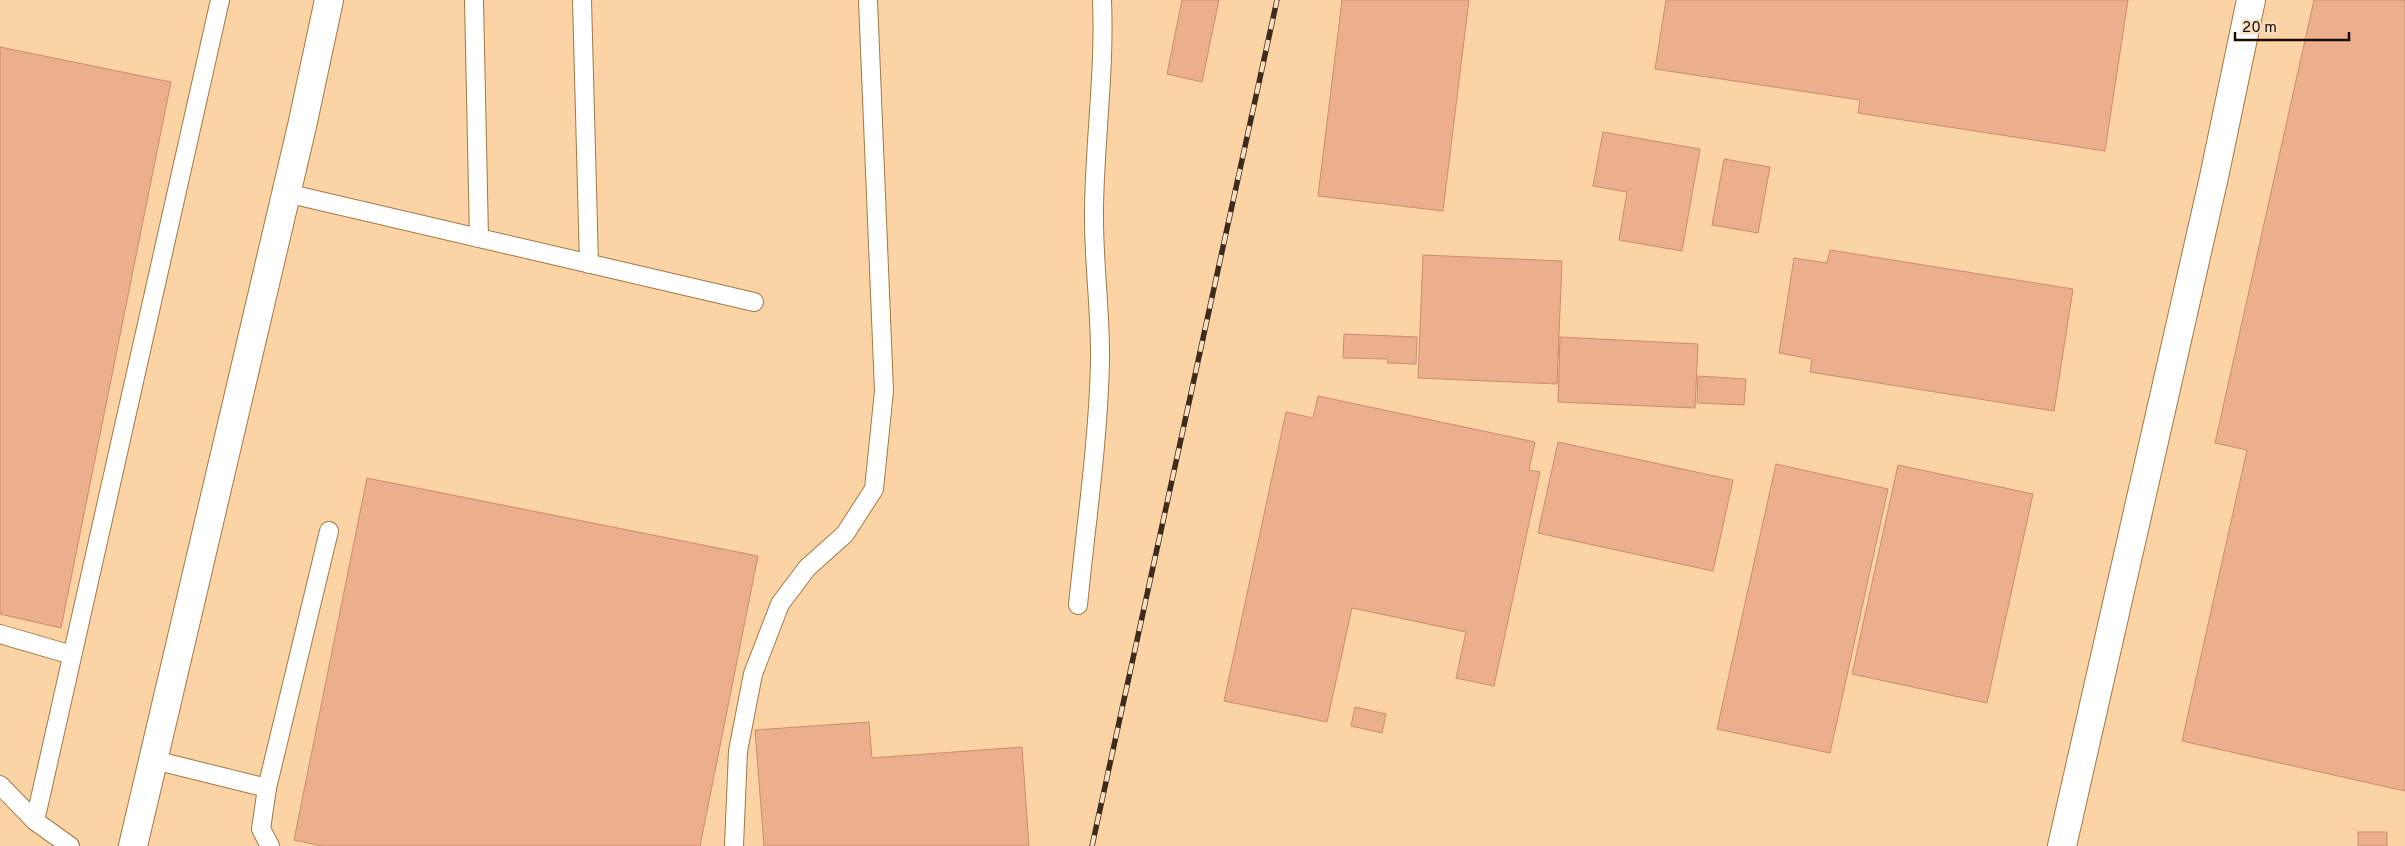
<svg xmlns="http://www.w3.org/2000/svg" width="2405" height="846" font-family="Overpass,sans-serif">
<rect width="100%" height="100%" fill="#f9debf"/>
<rect fill="#fbd3a4" x="0" y="0" width="2405" height="846"/>
<g fill="#ecaf8d" stroke="#c88e6c">
<polygon points="1182,0 1219,0 1202,82 1167,74"/>
<polygon points="1342,0 1469,0 1443,211 1318,196"/>
<polygon points="1666,0 2128,0 2105,151 1858,113 1860,100 1655,69"/>
<polygon points="2314,0 2405,0 2405,791 2182,741 2247,450 2215,443"/>
<polygon points="0,47 171,82 61,628 0,614"/>
<polygon points="1603,132 1700,149 1682,251 1619,240 1627,192 1593,186"/>
<polygon points="1724,159 1770,167 1758,233 1712,225"/>
<polygon points="1830,250 2073,289 2054,411 1810,372 1812,359 1779,353 1794,258 1827,263"/>
<polygon points="1423,255 1562,261 1557,384 1418,378"/>
<polygon points="1344,334 1417,337 1416,364 1387,363 1388,359 1343,358"/>
<polygon points="1560,337 1698,344 1695,408 1558,402"/>
<polygon points="1698,376 1746,379 1744,405 1697,403"/>
<polygon points="1318,396 1535,442 1529,470 1540,472 1494,686 1456,678 1466,632 1352,608 1327,722 1224,701 1286,412 1313,418"/>
<polygon points="1558,442 1733,480 1713,571 1538,533"/>
<polygon points="1776,464 1888,489 1830,753 1717,729"/>
<polygon points="1898,465 2033,494 1987,703 1852,674"/>
<polygon points="367,478 758,556 700,846 322,846 294,840"/>
<polygon points="1355,707 1386,714 1382,733 1351,726"/>
<polygon points="869,722 872,758 1022,747 1029,846 764,846 755,730"/>
<rect x="2358" y="832" width="29" height="14"/>
</g>
<g fill="none" stroke-linecap="round" stroke-linejoin="round">
<defs>
<g id="service">
<polyline points="474,0 479,238"/>
<polyline points="582,0 589,264"/>
<polyline points="286,193 754,302"/>
<path d="M1078,605C1086,524 1098,444 1100,363C1101,312 1093,260 1094,208C1095,139 1105,69 1102,0"/>
<polyline points="0,634 72,655"/>
<polyline points="154,760 267,788 329,531"/>
<polyline points="0,785 35,821 70,846"/>
<polyline points="267,788 261,829 270,846"/>
<polyline points="35,821 220,0"/>
<polyline points="734,846 738,751 753,674 780,604 807,568 845,534 874,489 884,391 868,0"/>
</g>
<g id="minor">
<polyline points="133,846 302,126 329,0"/>
<polyline points="2062,846 2214,177 2251,0"/>
</g>
</defs>
<use href="#service" stroke="#a17845" stroke-width="20"/>
<use href="#minor" stroke="#a17845" stroke-width="30"/>
<use href="#service" stroke="#fff" stroke-width="18"/>
<use href="#minor" stroke="#fff" stroke-width="28"/>
<defs>
<polyline id="rail" points="1092,846 1277,0"/>
</defs>
<use href="#rail" stroke="#3d2c1e" stroke-width="5.5"/>
<use href="#rail" stroke="#f9debf" stroke-width="4" stroke-dasharray="11" stroke-linecap="butt"/>
</g>
<path d="M2235 32v8h114v-8" fill="none" stroke="#1a0b00" stroke-width="2.5"/>
<text x="2242" y="32" font-size="15" fill="#1a0b00" stroke="#f9debf" stroke-width="4" paint-order="stroke">20 m</text>
</svg>
